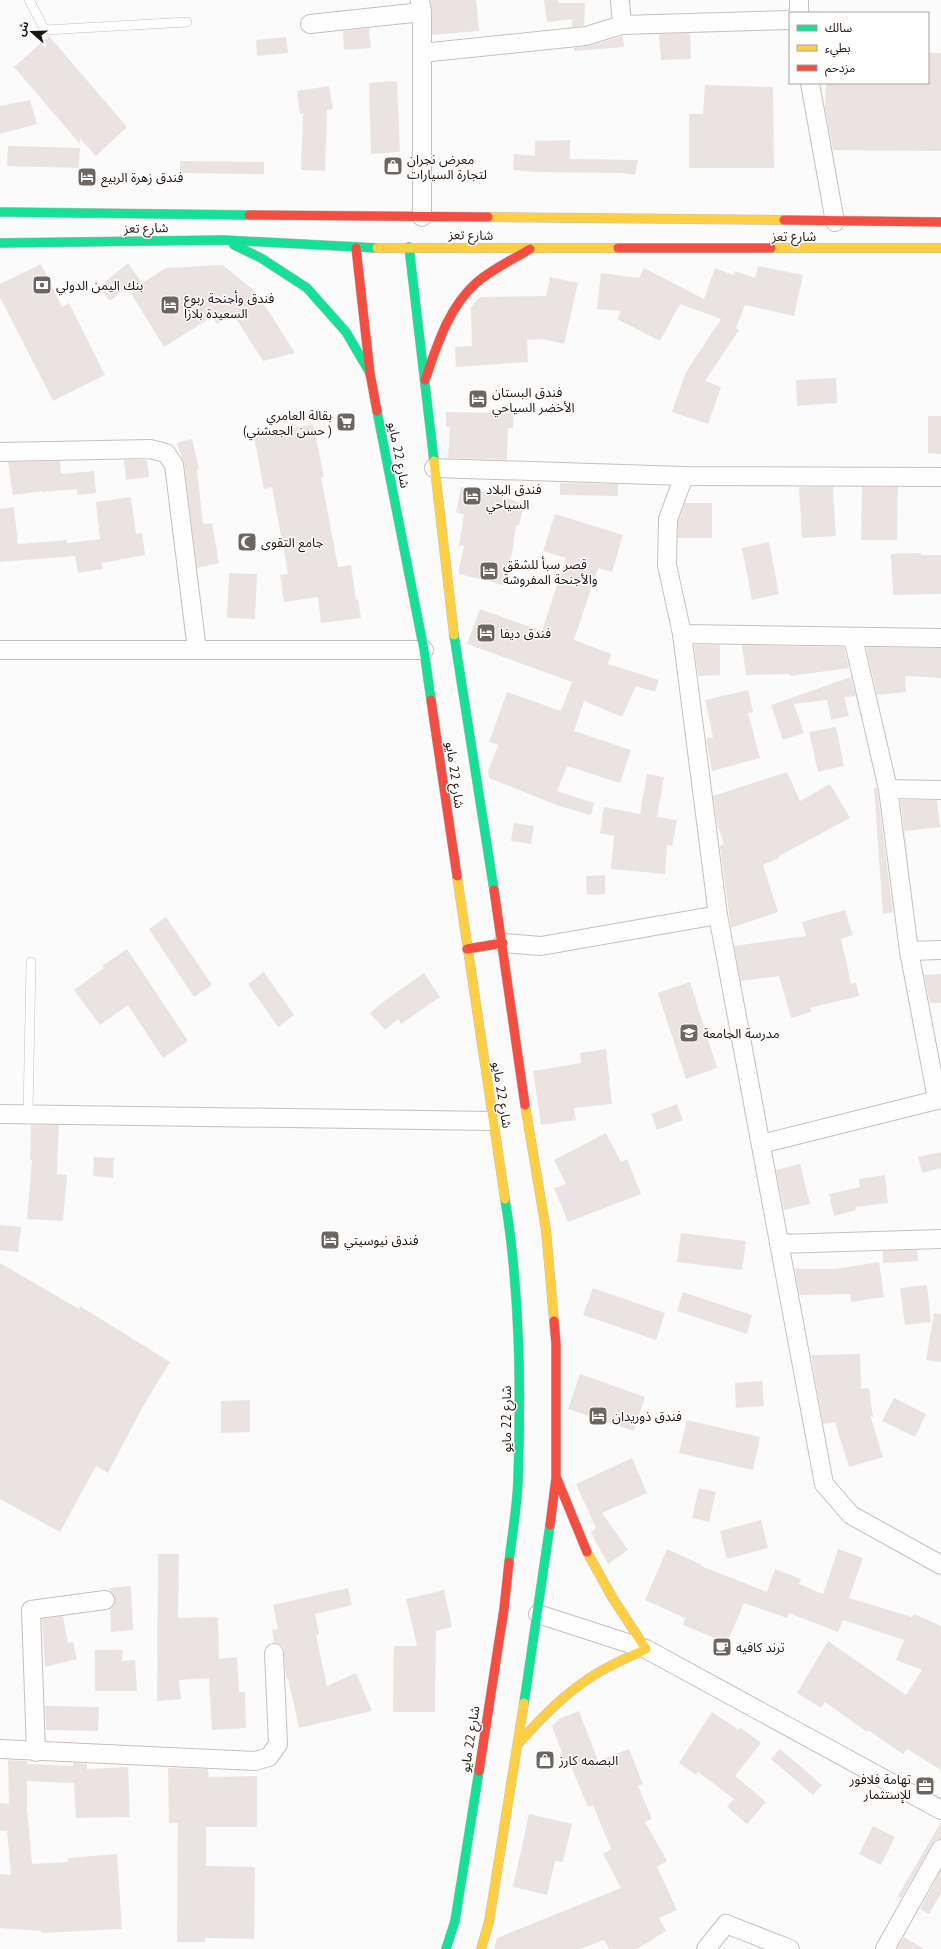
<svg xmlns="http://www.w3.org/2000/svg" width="941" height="1949" font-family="'PT Sans','Noto Sans Arabic',sans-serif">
<rect width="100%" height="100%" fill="#fbfbfb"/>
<g fill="#ebe3e2">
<polygon points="431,0 476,0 479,31 432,35"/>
<polygon points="544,0 558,0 559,3 585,3 584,26 572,27 572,19 547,22"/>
<polygon points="369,28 371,48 344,50 343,31"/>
<polygon points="690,33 691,59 661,60 659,34"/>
<polygon points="49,36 127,127 96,156 80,138 80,144 14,67"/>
<polygon points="623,36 624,47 574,51 574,48 589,46"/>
<polygon points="286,37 288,53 257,56 256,40"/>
<polygon points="928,53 941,53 941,151 833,150 825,108 826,83 928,83"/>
<polygon points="397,81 400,152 371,154 369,83"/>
<polygon points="705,85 773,87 774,168 689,168 689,114 703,114"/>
<polygon points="329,86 333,109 327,110 325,171 301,170 303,113 300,114 297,91"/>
<polygon points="30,100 37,124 0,134 0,106"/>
<polygon points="570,140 570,159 638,160 635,175 623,173 535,172 513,170 514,154 535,156 535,141"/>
<polygon points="8,146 80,148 79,168 7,166"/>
<polygon points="180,161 264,162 264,174 180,173"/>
<polygon points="128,263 142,283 166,268 223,265 257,293 295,353 263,361 233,314 217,324 212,317 164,347 127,287 110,301 99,287"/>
<polygon points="41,264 62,307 69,303 105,375 53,401 0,297 0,284"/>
<polygon points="758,266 803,275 794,316 745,305 736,328 739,330 705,381 721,387 708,424 672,412 686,372 721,319 680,304 660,341 617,319 621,311 597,309 601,273 639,278 644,268 704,299 715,268 733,275 735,271 755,278"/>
<polygon points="550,277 578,283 564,344 543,339 527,340 528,362 456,367 455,347 472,346 471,307 480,297 546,296"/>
<polygon points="836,378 837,403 797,406 796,380"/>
<polygon points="446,412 514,413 513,428 508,428 507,460 448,458 450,427 446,427"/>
<polygon points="928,416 941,416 941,454 928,453"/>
<polygon points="313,424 324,477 321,477 338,567 351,565 356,600 358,599 361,618 321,623 318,597 284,602 280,575 288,574 272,487 264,489 254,437"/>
<polygon points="192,439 199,469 197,470 203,524 212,523 219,563 197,568 184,464 177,443"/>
<polygon points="124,460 147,460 149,477 126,480"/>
<polygon points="60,461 61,474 94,471 96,493 77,495 77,489 42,492 42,491 13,495 8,462"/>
<polygon points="560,483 618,484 618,496 560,495"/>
<polygon points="461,487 492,493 524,504 519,525 516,525 512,553 504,585 459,574 459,568 464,546 459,546 464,514 456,512"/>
<polygon points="799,487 833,487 836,536 802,538"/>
<polygon points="862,487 898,487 897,540 861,540"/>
<polygon points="131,497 136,534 142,533 145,555 102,563 103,569 78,573 75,556 0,562 0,509 14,507 18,544 67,540 67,543 100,539 96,502"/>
<polygon points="685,503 712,503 712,538 678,538 678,521"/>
<polygon points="555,514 623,535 612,572 598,568 574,640 611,654 608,664 659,680 655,692 636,686 622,717 584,701 574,731 631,750 620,783 567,766 557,791 594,803 591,815 559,806 489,778 488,771 498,745 489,742 507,692 561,711 572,682 467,644 480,609 542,631 566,558 543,551"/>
<polygon points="769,542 779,594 752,600 742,548"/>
<polygon points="921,553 921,555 941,555 941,594 893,595 891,554"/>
<polygon points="229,573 257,574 255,619 227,618"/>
<polygon points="694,645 720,645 720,675 698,676"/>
<polygon points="742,645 844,647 849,668 790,676 789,674 746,675"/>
<polygon points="866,647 941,648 941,678 905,676 906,692 877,695"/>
<polygon points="851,677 856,696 844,697 849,716 831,720 827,700 794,704 804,733 783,740 771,705"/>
<polygon points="748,690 753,712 748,713 760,758 712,771 706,739 713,737 705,700"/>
<polygon points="836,727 844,766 818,772 809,732"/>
<polygon points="787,772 800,801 830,784 850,818 779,856 779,858 763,865 778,912 731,928 720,846 724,844 717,823 713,796"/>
<polygon points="647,774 664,777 657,817 677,820 672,846 667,845 665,874 611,869 614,836 600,833 604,807 640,814"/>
<polygon points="877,787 893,912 883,914 874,788"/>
<polygon points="900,800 937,800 940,827 905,831 909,869"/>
<polygon points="514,823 534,826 531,844 511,841"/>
<polygon points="605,875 605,894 587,895 586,876"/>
<polygon points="845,910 853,935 841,939 851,984 856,983 859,996 810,1008 811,1012 791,1018 779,976 741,981 734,946 806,936 802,922"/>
<polygon points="166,917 212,985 194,997 149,929"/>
<polygon points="127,949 188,1041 163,1058 128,1005 100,1025 74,990 104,968 102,966"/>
<polygon points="264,972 294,1015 278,1027 248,984"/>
<polygon points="424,973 440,997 401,1024 398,1019 385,1030 370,1013 383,1002"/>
<polygon points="941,974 941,1003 930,1003 924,975"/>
<polygon points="690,982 717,1068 686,1079 658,993"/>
<polygon points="606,1049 612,1104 574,1108 576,1120 541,1125 533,1071 581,1063 580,1053"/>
<polygon points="677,1104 683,1120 657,1130 651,1114"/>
<polygon points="31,1125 59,1125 57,1174 67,1175 63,1221 27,1219 32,1160 30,1160"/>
<polygon points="606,1133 621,1162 627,1159 641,1194 568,1222 554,1188 566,1184 554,1160"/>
<polygon points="941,1152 941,1168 922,1173 918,1157"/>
<polygon points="94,1157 114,1158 113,1178 93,1176"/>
<polygon points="800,1164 810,1204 784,1210 776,1170"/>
<polygon points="885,1175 888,1203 855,1207 856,1210 834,1216 829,1194 860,1187 859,1179"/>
<polygon points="0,1225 21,1227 18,1252 0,1250"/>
<polygon points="681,1233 746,1241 742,1270 677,1262"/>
<polygon points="917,1250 918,1261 883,1263 883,1251"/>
<polygon points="879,1262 884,1297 851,1302 850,1294 799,1295 795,1269 836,1269"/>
<polygon points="0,1263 79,1309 80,1306 170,1362 142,1408 108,1473 96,1466 60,1532 0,1499"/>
<polygon points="927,1285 931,1322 905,1325 900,1288"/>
<polygon points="593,1288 665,1313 656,1340 583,1315"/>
<polygon points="683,1292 752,1315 747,1334 677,1311"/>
<polygon points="934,1313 941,1314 941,1362 926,1360"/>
<polygon points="860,1354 861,1389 869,1388 873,1417 870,1415 883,1457 849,1467 835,1422 823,1424 811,1355"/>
<polygon points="580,1374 645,1397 634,1431 568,1409"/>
<polygon points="762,1381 764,1406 736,1408 735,1383"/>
<polygon points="894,1398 926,1414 915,1437 882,1421"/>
<polygon points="250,1400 250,1432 221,1433 221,1401"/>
<polygon points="687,1420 760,1437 753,1470 679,1453"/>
<polygon points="632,1458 647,1493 602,1513 628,1550 608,1564 593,1537 591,1532 596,1528 576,1484"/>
<polygon points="699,1488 716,1492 709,1522 692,1518"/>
<polygon points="761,1520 768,1548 727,1559 720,1531"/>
<polygon points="667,1549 702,1565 701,1566 767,1592 775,1569 801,1579 799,1584 823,1594 838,1549 863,1558 849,1598 912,1617 914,1614 941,1626 941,1770 907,1749 903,1754 868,1730 867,1732 825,1702 821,1708 797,1693 828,1641 906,1695 922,1670 896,1660 904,1640 843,1620 838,1632 789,1613 787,1618 744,1603 727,1643 683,1625 685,1618 645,1600"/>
<polygon points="158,1554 179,1554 178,1618 218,1617 219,1659 237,1657 239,1692 245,1692 246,1728 212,1730 209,1678 179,1680 181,1699 157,1701"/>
<polygon points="131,1586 133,1630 111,1632 110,1609 115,1604 115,1599 108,1588"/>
<polygon points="348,1588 352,1605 315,1614 319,1634 316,1635 327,1686 356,1673 372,1711 299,1728 288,1678 286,1679 284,1652 283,1647 274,1643 272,1630 278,1629 273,1605"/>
<polygon points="444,1590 452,1627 436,1631 435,1712 393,1712 394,1646 417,1646 406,1599"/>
<polygon points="63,1616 68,1643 73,1642 77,1659 45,1667 42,1619"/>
<polygon points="95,1650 123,1650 122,1661 135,1660 137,1691 95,1691"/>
<polygon points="45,1706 99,1707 98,1731 46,1730"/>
<polygon points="579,1711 598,1761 629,1749 643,1784 638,1786 652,1819 645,1822 667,1861 657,1867 677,1910 659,1918 666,1931 637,1949 609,1949 604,1940 580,1949 494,1949 497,1938 621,1888 603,1854 611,1849 593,1805 588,1807 570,1764 567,1766 552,1726 559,1719"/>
<polygon points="712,1712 739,1730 740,1727 761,1743 735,1776 766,1802 747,1824 727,1807 734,1799 698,1772 696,1775 679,1763"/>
<polygon points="780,1749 822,1785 813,1795 771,1759"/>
<polygon points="8,1760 27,1761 27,1764 73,1766 73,1763 87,1764 87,1769 128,1767 130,1817 76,1818 74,1783 27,1781 27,1809 32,1864 68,1862 68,1858 117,1854 122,1929 41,1933 41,1931 0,1928 0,1874 11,1875 7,1831 0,1831 0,1803 9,1804"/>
<polygon points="168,1768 208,1769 209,1777 257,1776 257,1827 206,1827 206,1866 255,1867 254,1939 205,1938 205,1942 177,1942 178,1823 169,1823"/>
<polygon points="529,1814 572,1824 563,1862 555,1861 547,1895 513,1887"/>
<polygon points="941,1822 941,1839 936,1840 932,1844 901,1898 898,1896"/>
<polygon points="873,1826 895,1837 881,1865 859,1854"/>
<polygon points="941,1870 941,1893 929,1914 920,1909"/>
<polygon points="904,1937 924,1949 897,1949"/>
</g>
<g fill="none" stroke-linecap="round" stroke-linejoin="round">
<defs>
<g id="lane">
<polyline points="29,0 45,30 187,22"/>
<polyline points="28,1114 31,962"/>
</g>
<g id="street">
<polyline points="420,0 422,12 422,217"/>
<polyline points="620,0 622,25"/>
<polyline points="799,0 799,13"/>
<polyline points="310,24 422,12"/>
<polyline points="422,53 586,36 622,25 790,20"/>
<polyline points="810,83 835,222"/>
<polyline points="0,452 150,449 166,453 174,465 197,650"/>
<polyline points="434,468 684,476 941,477"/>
<polyline points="684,476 668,519 667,565 682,634 718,915 824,1484 851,1515 941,1565"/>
<polyline points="682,634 941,638"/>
<polyline points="853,638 888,789 909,951 937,1099"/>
<polyline points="0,650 424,650"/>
<polyline points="888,789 941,790"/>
<polyline points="503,943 541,946 718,915"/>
<polyline points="909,951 941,950"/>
<polyline points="0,1114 492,1121"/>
<polyline points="761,1144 941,1099"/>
<polyline points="779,1244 941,1239"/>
<polyline points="538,1614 646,1649 941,1810"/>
<polyline points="0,1749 255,1761 269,1757 278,1744 274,1653"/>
<polyline points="36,1752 31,1610 105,1600"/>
<polyline points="706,1949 726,1924 790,1949"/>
<polyline points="885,1949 941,1849"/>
</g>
<g id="fast">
<polyline points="0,212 249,215"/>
<polyline points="0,243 224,240 377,248"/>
<polyline points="234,245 261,258 307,288 346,332 370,373"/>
<polyline points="409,247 434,461"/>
<polyline points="377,411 424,650 431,700"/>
<polyline points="454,635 494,890"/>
<path d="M505,1199C520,1291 521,1387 518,1481C517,1508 512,1535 509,1562"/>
<polyline points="524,1703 550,1525"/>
<polyline points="446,1949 455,1921 479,1771"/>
</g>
<g id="slow">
<polyline points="488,217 784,220"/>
<polyline points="377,248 618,248"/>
<polyline points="771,248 941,248"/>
<polyline points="434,461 454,635"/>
<polyline points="457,876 505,1199"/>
<polyline points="525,1105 546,1230 554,1321"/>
<path d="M518,1744C541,1718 566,1692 596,1674C612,1664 629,1657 646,1649L612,1597L587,1552"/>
<polyline points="481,1949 489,1922 524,1703"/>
</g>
<g id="jam">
<polyline points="249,215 488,217"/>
<polyline points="784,220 941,222"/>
<polyline points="356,248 370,373 377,411"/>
<polyline points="618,248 771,248"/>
<path d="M425,380C437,346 448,308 476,283C492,269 512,260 530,249"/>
<polyline points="431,700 457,876"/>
<polyline points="494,890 525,1105"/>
<polyline points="467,949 503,943"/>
<polyline points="557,1479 587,1552"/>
<polyline points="550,1525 556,1478 556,1344 554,1321"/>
<polyline points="479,1771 504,1609 509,1562"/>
</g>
</defs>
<use href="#lane" stroke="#c6c0bc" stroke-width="10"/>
<use href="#street" stroke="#c6c0bc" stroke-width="20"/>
<use href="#fast" stroke="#c6c0bc" stroke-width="10"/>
<use href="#slow" stroke="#c6c0bc" stroke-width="10"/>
<use href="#jam" stroke="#c6c0bc" stroke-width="10"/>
<use href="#lane" stroke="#fefefe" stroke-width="9"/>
<use href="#street" stroke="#fefefe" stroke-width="18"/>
<use href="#fast" stroke="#16e098" stroke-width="9"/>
<use href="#slow" stroke="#ffcf43" stroke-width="9"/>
<use href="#jam" stroke="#f24e42" stroke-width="9"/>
</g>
<defs>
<symbol id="shop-square" viewBox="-11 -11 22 22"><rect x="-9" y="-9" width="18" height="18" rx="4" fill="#6d6660" stroke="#fff"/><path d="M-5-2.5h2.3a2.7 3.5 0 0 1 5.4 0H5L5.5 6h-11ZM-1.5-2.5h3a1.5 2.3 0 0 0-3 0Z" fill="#fff"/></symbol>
<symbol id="hotel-square" viewBox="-11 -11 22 22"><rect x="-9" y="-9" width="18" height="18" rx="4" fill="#6d6660" stroke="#fff"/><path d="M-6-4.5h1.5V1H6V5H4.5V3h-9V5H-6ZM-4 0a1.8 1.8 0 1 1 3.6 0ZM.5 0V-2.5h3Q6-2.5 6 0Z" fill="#fff"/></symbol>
<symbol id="bank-square" viewBox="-11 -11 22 22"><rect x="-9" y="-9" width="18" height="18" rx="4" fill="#6d6660" stroke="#fff"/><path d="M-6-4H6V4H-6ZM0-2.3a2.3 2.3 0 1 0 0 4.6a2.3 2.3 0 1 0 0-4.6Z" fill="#fff"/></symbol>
<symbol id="supermarket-square" viewBox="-11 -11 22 22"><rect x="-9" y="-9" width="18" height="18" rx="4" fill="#6d6660" stroke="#fff"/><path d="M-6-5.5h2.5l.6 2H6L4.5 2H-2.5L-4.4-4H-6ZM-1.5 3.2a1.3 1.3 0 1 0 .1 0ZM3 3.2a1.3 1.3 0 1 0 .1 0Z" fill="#fff"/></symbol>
<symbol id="mosque-square" viewBox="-11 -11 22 22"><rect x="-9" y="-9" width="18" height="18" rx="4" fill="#6d6660" stroke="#fff"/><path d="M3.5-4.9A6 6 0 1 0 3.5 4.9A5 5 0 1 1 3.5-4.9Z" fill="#fff"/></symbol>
<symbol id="school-square" viewBox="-11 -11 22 22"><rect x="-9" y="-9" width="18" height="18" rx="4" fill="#6d6660" stroke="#fff"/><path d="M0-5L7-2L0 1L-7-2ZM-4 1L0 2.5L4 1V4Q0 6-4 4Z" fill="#fff"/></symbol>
<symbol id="cafe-square" viewBox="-11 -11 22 22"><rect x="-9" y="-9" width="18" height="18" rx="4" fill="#6d6660" stroke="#fff"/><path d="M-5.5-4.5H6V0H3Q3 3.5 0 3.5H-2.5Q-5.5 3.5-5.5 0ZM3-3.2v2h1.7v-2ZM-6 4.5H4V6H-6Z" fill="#fff"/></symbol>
<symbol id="office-square" viewBox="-11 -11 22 22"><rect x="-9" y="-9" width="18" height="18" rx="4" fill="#6d6660" stroke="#fff"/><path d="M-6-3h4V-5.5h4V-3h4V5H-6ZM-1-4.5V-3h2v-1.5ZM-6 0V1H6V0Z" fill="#fff"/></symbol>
</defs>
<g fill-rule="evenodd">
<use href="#shop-square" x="382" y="155" width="22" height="22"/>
<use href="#hotel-square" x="76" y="166" width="22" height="22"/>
<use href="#bank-square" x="31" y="274" width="22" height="22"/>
<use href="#hotel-square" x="159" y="294" width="22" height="22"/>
<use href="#hotel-square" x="467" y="388" width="22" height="22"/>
<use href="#supermarket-square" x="335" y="411" width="22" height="22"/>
<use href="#hotel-square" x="461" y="485" width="22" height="22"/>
<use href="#mosque-square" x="236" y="531" width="22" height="22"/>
<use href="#hotel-square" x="478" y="560" width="22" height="22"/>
<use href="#hotel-square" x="475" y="622" width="22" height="22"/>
<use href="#school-square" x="678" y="1022" width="22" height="22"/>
<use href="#hotel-square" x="319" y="1229" width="22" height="22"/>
<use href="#hotel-square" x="587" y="1405" width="22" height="22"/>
<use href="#cafe-square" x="711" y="1636" width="22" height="22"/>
<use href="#shop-square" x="534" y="1749" width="22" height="22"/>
<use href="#office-square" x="914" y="1775" width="22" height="22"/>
</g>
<g text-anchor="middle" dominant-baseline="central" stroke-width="3" stroke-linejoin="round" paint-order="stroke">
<g font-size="13" fill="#20150d" stroke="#fff" text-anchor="start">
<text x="407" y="159">معرض نجران<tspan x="407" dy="15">لتجارة السيارات</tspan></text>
<text x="101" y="177">فندق زهرة الربيع</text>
<text x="56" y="285">بنك اليمن الدولي</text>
<text x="184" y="298">فندق وأجنحة ربوع<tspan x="184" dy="15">السعيدة بلازا</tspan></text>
<text x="492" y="392">فندق البستان<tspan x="492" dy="15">الأخضر السياحي</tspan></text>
<text x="332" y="415" text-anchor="end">بقالة العامري<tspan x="332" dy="15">(حسن الجعشني )</tspan></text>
<text x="486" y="489">فندق البلاد<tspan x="486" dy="15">السياحي</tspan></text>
<text x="261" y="542">جامع التقوى</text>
<text x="503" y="564">قصر سبأ للشقق<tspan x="503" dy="15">والأجنحة المفروشة</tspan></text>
<text x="500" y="633">فندق ديفا</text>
<text x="703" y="1033">مدرسة الجامعة</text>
<text x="344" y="1240">فندق نيوسيتي</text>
<text x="612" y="1416">فندق ذوريدان</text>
<text x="736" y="1647">ترند كافيه</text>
<text x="559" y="1760">البصمه كارز</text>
<text x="911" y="1779" text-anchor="end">تهامة فلافور<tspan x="911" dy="15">للإستثمار</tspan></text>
</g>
<g font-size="13" fill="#20150d" stroke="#fff">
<text transform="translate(146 228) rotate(-1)">شارع تعز</text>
<text transform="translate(471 235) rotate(1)">شارع تعز</text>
<text x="794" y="236">شارع تعز</text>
<text transform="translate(399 455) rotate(79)">شارع 22 مايو</text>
<text transform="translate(455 775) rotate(82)">شارع 22 مايو</text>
<text transform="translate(502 1095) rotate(81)">شارع 22 مايو</text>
<text transform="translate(506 1419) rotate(-90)">شارع 22 مايو</text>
<text transform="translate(470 1739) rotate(-81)">شارع 22 مايو</text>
</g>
</g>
<rect x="789" y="12" width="140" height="72" fill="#ffffff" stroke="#a6a19e"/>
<rect x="797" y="25" width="20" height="6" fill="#16e098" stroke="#a6a19e"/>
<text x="825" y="32" font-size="12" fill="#20150d">سالك</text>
<rect x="797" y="45" width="20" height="6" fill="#ffcf43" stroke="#a6a19e"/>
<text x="825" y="52" font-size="12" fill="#20150d">بطيء</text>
<rect x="797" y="65" width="20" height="6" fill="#f24e42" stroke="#a6a19e"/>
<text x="825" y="72" font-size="12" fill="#20150d">مزدحم</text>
<g transform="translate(32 32) rotate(290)" stroke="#ffffff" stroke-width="3" paint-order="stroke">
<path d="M0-3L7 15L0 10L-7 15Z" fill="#20150d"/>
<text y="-6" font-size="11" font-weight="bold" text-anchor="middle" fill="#20150d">ش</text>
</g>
</svg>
